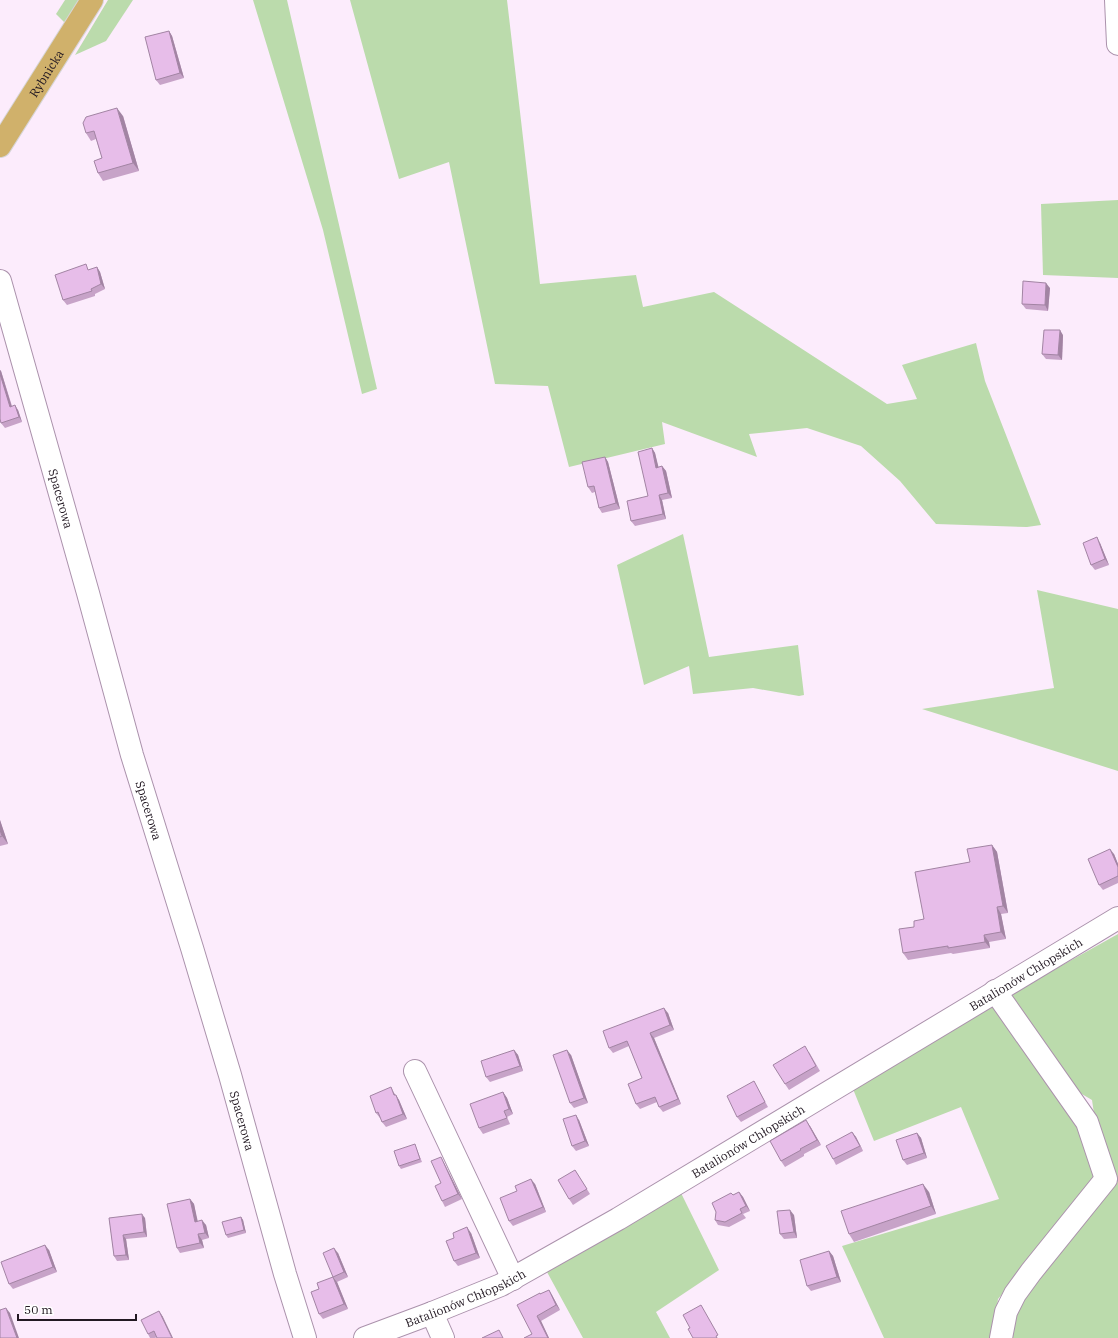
<svg xmlns="http://www.w3.org/2000/svg" width="1118" height="1338" font-family="'IBM Plex Serif',serif">
<rect width="100%" height="100%" fill="#fcecfc"/>
<g fill="#bbdbac">
<polygon points="65,0 82,0 67,25 56,14"/>
<polygon points="108,0 133,0 106,41 75,55"/>
<polygon points="253,0 287,0 377,389 362,394 323,230"/>
<polygon points="350,0 507,0 540,284 636,275 643,307 714,292 887,404 917,399 902,365 976,343 985,381 1041,525 1027,527 936,524 900,481 861,446 807,428 749,434 757,457 662,422 665,444 569,467 548,386 495,384 449,162 399,179"/>
<polygon points="1118,200 1118,278 1043,275 1041,204"/>
<polygon points="683,534 709,657 798,645 804,695 799,696 753,688 693,694 689,666 644,685 617,565"/>
<polygon points="1037,590 1118,609 1118,771 922,709 1054,688"/>
<polygon points="1118,934 1118,1338 1007,1338 1006,1312 1102,1167 1092,1100 1075,1090 1009,995"/>
<polygon points="993,1002 1083,1126 1097,1180 998,1299 993,1338 884,1338 842,1246 999,1199 961,1107 874,1141 853,1089"/>
<polygon points="681,1193 719,1270 656,1312 670,1338 583,1338 547,1272"/>
</g>
<g fill="none" stroke-linecap="round" stroke-linejoin="round">
<defs>
<g id="minor">
<polyline points="1116,0 1118,44"/>
<path id="s1" d="M0,281L88,593L132,755L192,948L230,1075L285,1274L305,1338"/>
<polyline points="995,991 1087,1122 1106,1179 1031,1272 1015,1294 1006,1312 1001,1338"/>
<polyline points="415,1071 513,1279"/>
<polyline points="432,1313 443,1338"/>
<path id="s2" d="M365,1338L432,1313L501,1285L618,1219L1118,918"/>
</g>
<g id="major">
<path id="s3" d="M0,146L92,0"/>
</g>
</defs>
<use href="#minor" stroke="#ab92ac" stroke-width="24"/>
<use href="#major" stroke="#d7d5d7" stroke-width="24"/>
<use href="#minor" stroke="#fff" stroke-width="22"/>
<use href="#major" stroke="#d0b16b" stroke-width="22"/>
</g>
<g fill="#c7a3c8">
<polygon points="169,31 172,36 184,78 160,85 156,80"/>
<polygon points="123,116 139,171 103,181 98,173 102,158 96,139 91,141 86,133"/>
<polygon points="97,267 100,272 105,289 95,294 95,296 67,305 63,300 90,270"/>
<polygon points="1050,288 1048,311 1026,309 1022,304"/>
<polygon points="1063,335 1062,360 1046,359 1042,354"/>
<polygon points="0,370 1,371 12,406 18,410 22,422 5,428 1,423 0,419"/>
<polygon points="652,448 655,453 658,467 662,466 666,471 672,498 662,500 666,519 635,526 631,521 648,496"/>
<polygon points="605,457 608,462 620,509 602,513 599,508 595,492 592,493 588,487"/>
<polygon points="1100,543 1109,565 1095,570 1091,565"/>
<polygon points="0,820 8,844 0,846"/>
<polygon points="992,845 997,852 1008,913 1001,914 1006,939 989,942 990,948 953,954 951,953 908,960 903,953 914,927 924,919"/>
<polygon points="1114,854 1118,864 1118,883 1103,890 1099,885"/>
<polygon points="668,1013 674,1030 654,1038 681,1104 663,1112 659,1107 657,1102 640,1109 636,1104 642,1078 629,1046 613,1053 609,1048"/>
<polygon points="514,1050 518,1055 523,1071 490,1082 486,1077"/>
<polygon points="809,1052 820,1071 789,1090 785,1084"/>
<polygon points="571,1055 588,1103 574,1108 570,1103"/>
<polygon points="754,1081 757,1087 768,1107 741,1122 737,1117"/>
<polygon points="503,1092 507,1098 513,1114 507,1117 510,1124 483,1134 479,1128"/>
<polygon points="394,1093 399,1100 407,1119 386,1127 382,1122 381,1118 380,1118 376,1113"/>
<polygon points="579,1120 589,1146 576,1151 572,1146"/>
<polygon points="810,1126 821,1145 804,1154 804,1156 785,1167 781,1161"/>
<polygon points="852,1132 856,1137 863,1151 836,1165 833,1159"/>
<polygon points="917,1133 921,1138 927,1158 907,1165 903,1160"/>
<polygon points="416,1147 422,1162 401,1169 399,1166"/>
<polygon points="444,1163 462,1199 445,1207 442,1201 441,1183"/>
<polygon points="575,1170 590,1194 573,1205 569,1199"/>
<polygon points="535,1184 546,1212 513,1226 509,1221 517,1191"/>
<polygon points="739,1192 743,1197 750,1211 743,1214 746,1218 729,1227 718,1225 715,1220 733,1195"/>
<polygon points="929,1192 936,1214 854,1242 849,1234"/>
<polygon points="190,1199 194,1204 197,1221 206,1225 209,1238 202,1240 204,1248 180,1253 177,1248"/>
<polygon points="794,1215 797,1238 784,1239 780,1234"/>
<polygon points="241,1217 243,1220 246,1233 228,1238 226,1235"/>
<polygon points="109,1218 145,1218 147,1237 126,1239 129,1260 117,1261 114,1256"/>
<polygon points="471,1233 480,1258 458,1266 454,1261"/>
<polygon points="49,1250 57,1272 13,1289 9,1284"/>
<polygon points="829,1251 833,1256 841,1282 811,1291 807,1286"/>
<polygon points="338,1253 348,1277 337,1282 333,1277"/>
<polygon points="333,1277 337,1282 348,1309 323,1319 319,1314 319,1289"/>
<polygon points="549,1290 552,1295 560,1310 541,1321 549,1338 524,1338 532,1334 541,1294"/>
<polygon points="159,1311 163,1317 157,1337 155,1338 150,1338 148,1334"/>
</g>
<g fill="#a284a3">
<polygon points="169,31 172,36 184,78 180,73"/>
<polygon points="117,108 123,116 139,171 133,163"/>
<polygon points="97,267 100,272 105,289 101,284"/>
<polygon points="1046,283 1050,288 1048,311 1045,305"/>
<polygon points="1060,330 1063,335 1062,360 1058,355"/>
<polygon points="0,370 1,371 13,411 10,407 0,374"/>
<polygon points="15,405 18,410 22,422 19,417"/>
<polygon points="652,448 655,453 660,473 656,468"/>
<polygon points="605,457 608,462 620,509 616,503"/>
<polygon points="662,466 666,471 672,498 668,493"/>
<polygon points="659,495 662,500 666,519 663,514"/>
<polygon points="1097,537 1100,543 1109,565 1105,559"/>
<polygon points="0,820 8,844 2,836 0,830"/>
<polygon points="992,845 997,852 1008,913 1003,906"/>
<polygon points="1110,849 1114,854 1118,864 1118,867"/>
<polygon points="997,907 1001,914 1006,939 1001,932"/>
<polygon points="984,935 989,942 990,948 985,942"/>
<polygon points="664,1008 668,1013 674,1030 670,1025"/>
<polygon points="650,1033 654,1038 681,1104 678,1099"/>
<polygon points="514,1050 518,1055 523,1071 520,1066"/>
<polygon points="567,1050 571,1055 588,1103 584,1098"/>
<polygon points="391,1087 398,1101 394,1095"/>
<polygon points="503,1092 507,1098 513,1114 509,1109"/>
<polygon points="396,1095 399,1100 407,1119 403,1114"/>
<polygon points="576,1115 579,1120 589,1146 585,1141"/>
<polygon points="806,1120 810,1126 821,1145 817,1140"/>
<polygon points="852,1132 856,1137 863,1151 860,1146"/>
<polygon points="917,1133 921,1138 927,1158 924,1153"/>
<polygon points="441,1157 462,1199 458,1194"/>
<polygon points="531,1179 535,1184 546,1212 543,1207"/>
<polygon points="923,1184 929,1192 936,1214 931,1206"/>
<polygon points="739,1192 743,1197 750,1211 746,1206"/>
<polygon points="190,1199 194,1204 199,1227 195,1222"/>
<polygon points="790,1210 794,1215 797,1238 794,1232"/>
<polygon points="142,1214 145,1218 147,1237 144,1232"/>
<polygon points="241,1217 243,1220 246,1233 244,1230"/>
<polygon points="202,1220 206,1225 209,1238 205,1233"/>
<polygon points="467,1227 471,1233 480,1258 476,1253"/>
<polygon points="198,1234 202,1240 204,1248 200,1243"/>
<polygon points="123,1235 126,1239 129,1260 126,1255"/>
<polygon points="45,1245 49,1250 57,1272 53,1267"/>
<polygon points="334,1248 338,1253 348,1277 344,1272"/>
<polygon points="829,1251 833,1256 841,1282 837,1277"/>
<polygon points="333,1277 337,1282 348,1309 344,1304"/>
<polygon points="549,1290 552,1295 560,1310 556,1305"/>
<polygon points="6,1308 10,1313 19,1338 17,1338"/>
<polygon points="159,1311 163,1317 173,1338 172,1338"/>
<polygon points="537,1316 541,1321 549,1338 548,1338"/>
</g>
<g fill="#e7bde9" stroke="#a284a3">
<polygon points="169,31 180,73 156,80 145,37"/>
<polygon points="117,108 133,163 98,173 94,161 102,158 94,131 86,133 83,123 86,117"/>
<polygon points="86,264 88,270 97,267 101,284 91,289 92,291 63,300 55,275"/>
<polygon points="1023,281 1046,283 1045,305 1022,304"/>
<polygon points="1044,330 1060,330 1058,355 1042,354"/>
<polygon points="0,374 10,407 15,405 19,417 1,423 0,419"/>
<polygon points="652,448 656,468 662,466 668,493 659,495 663,514 631,521 627,501 648,496 638,452"/>
<polygon points="605,457 616,503 599,508 594,486 588,487 582,462"/>
<polygon points="1097,537 1105,559 1091,565 1083,543"/>
<polygon points="0,830 2,836 0,837"/>
<polygon points="992,845 1003,906 997,907 1001,932 984,935 985,942 948,948 948,946 903,953 899,929 914,927 914,921 924,919 915,872 970,862 967,849"/>
<polygon points="1110,849 1118,867 1118,876 1099,885 1088,859"/>
<polygon points="664,1008 670,1025 650,1033 678,1099 659,1107 655,1097 636,1104 628,1084 642,1078 627,1041 609,1048 603,1031"/>
<polygon points="805,1046 816,1066 785,1084 773,1065"/>
<polygon points="514,1050 520,1066 486,1077 481,1061"/>
<polygon points="567,1050 584,1098 570,1103 553,1055"/>
<polygon points="754,1081 765,1102 737,1117 727,1096"/>
<polygon points="391,1087 394,1095 396,1095 403,1114 382,1122 378,1112 376,1113 370,1096"/>
<polygon points="503,1092 509,1109 504,1111 507,1118 479,1128 470,1104"/>
<polygon points="576,1115 585,1141 572,1146 563,1119"/>
<polygon points="806,1120 817,1140 800,1149 801,1150 781,1161 770,1141"/>
<polygon points="852,1132 860,1146 833,1159 826,1146"/>
<polygon points="917,1133 924,1153 903,1160 896,1140"/>
<polygon points="415,1144 420,1159 399,1166 394,1151"/>
<polygon points="441,1157 458,1194 442,1201 435,1186 441,1183 431,1161"/>
<polygon points="575,1170 587,1189 569,1199 558,1180"/>
<polygon points="531,1179 543,1207 509,1221 500,1198 517,1191 515,1186"/>
<polygon points="923,1184 931,1206 849,1234 841,1211"/>
<polygon points="739,1192 746,1206 740,1209 742,1213 725,1222 715,1220 716,1212 712,1203 731,1193 733,1195"/>
<polygon points="190,1199 195,1222 202,1220 205,1233 198,1234 200,1243 177,1248 167,1204"/>
<polygon points="790,1210 794,1232 780,1234 777,1211"/>
<polygon points="142,1214 144,1232 123,1235 126,1255 114,1256 109,1218"/>
<polygon points="241,1217 244,1230 226,1235 222,1222"/>
<polygon points="467,1227 476,1253 454,1261 446,1241 454,1238 453,1233"/>
<polygon points="45,1245 53,1267 9,1284 1,1262"/>
<polygon points="334,1248 344,1272 333,1277 323,1253"/>
<polygon points="829,1251 837,1277 807,1286 800,1260"/>
<polygon points="333,1277 344,1304 319,1314 311,1292 319,1289 317,1283"/>
<polygon points="549,1290 556,1305 537,1316 548,1338 524,1338 532,1334 517,1305 540,1293 540,1294"/>
<polygon points="701,1305 718,1335 716,1336 717,1338 693,1338 688,1329 690,1328 683,1315"/>
<polygon points="6,1308 17,1338 0,1338 0,1310"/>
<polygon points="159,1311 172,1338 157,1338 154,1331 148,1334 141,1320"/>
<polygon points="499,1330 503,1338 482,1338"/>
</g>
<g text-anchor="middle" dominant-baseline="central" stroke-width="3.5" stroke-linejoin="round" paint-order="stroke">
<g font-size="12" fill="#221822" stroke="#fff">
<text stroke="none"><textPath href="#s3" startOffset="86">Rybnicka</textPath></text>
<text stroke="none"><textPath href="#s1" startOffset="226">Spacerowa</textPath></text>
<text stroke="none"><textPath href="#s1" startOffset="550">Spacerowa</textPath></text>
<text stroke="none"><textPath href="#s2" startOffset="756">Batalionów Chłopskich</textPath></text>
<text stroke="none"><textPath href="#s1" startOffset="874">Spacerowa</textPath></text>
<text stroke="none"><textPath href="#s2" startOffset="432">Batalionów Chłopskich</textPath></text>
<text stroke="none"><textPath href="#s2" startOffset="108">Batalionów Chłopskich</textPath></text>
</g>
</g>
<path d="M18 1314v6h118v-6" fill="none" stroke="#221822" stroke-width="2"/>
<text x="24" y="1314" font-size="12" fill="#221822" stroke="#ffffff" stroke-width="3" paint-order="stroke">50 m</text>
</svg>
